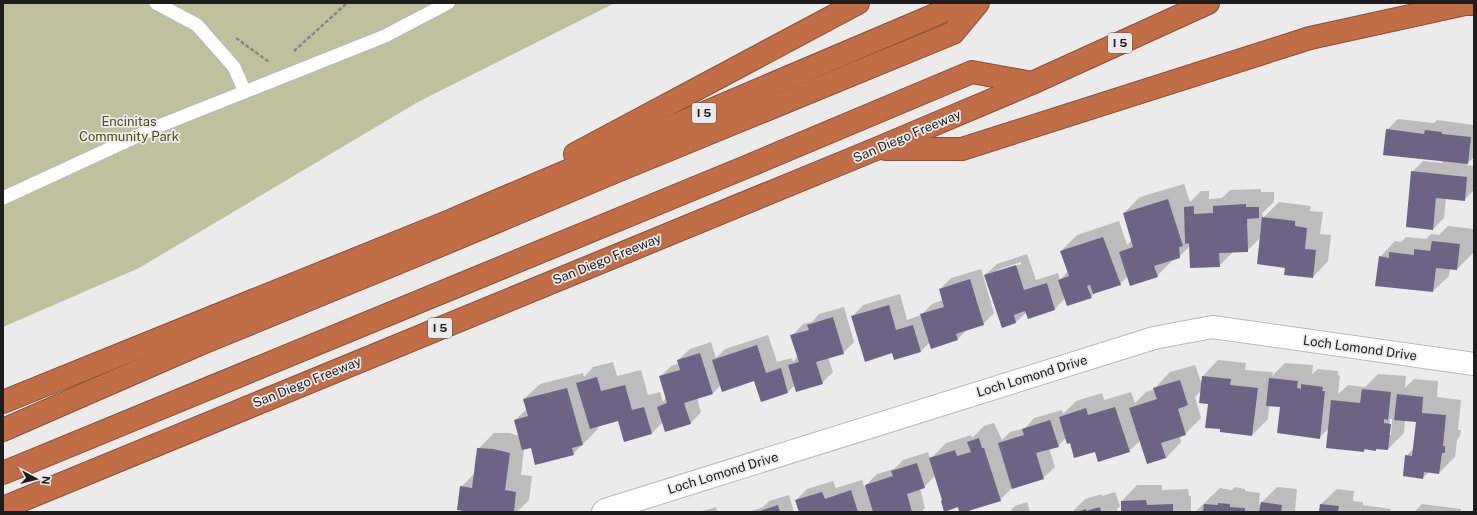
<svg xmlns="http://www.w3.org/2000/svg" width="1477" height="515" font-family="'Public Sans',sans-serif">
<rect width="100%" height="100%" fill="#ebebec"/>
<polygon fill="#bfc19c" points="3,3 615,3 418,102 139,268 3,327"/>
<g fill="#0003" fill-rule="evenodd">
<polygon points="1398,119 1434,123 1437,120 1474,125 1474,157 1466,165 1474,166 1474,190 1464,200 1446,198 1444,218 1433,229 1412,172 1423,161 1442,163 1443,161 1387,130"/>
<path d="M1184,184L1190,202L1201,191H1209V199L1222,198L1230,190L1261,189V192H1274V202L1262,213L1263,218L1279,202L1311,206L1310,211L1323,212L1320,234L1331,235L1328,261L1313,277L1286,267L1261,237L1247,251H1234L1219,266L1190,246L1179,257L1173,260L1157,276H1128L1120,284L1096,292L1091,297L1065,298L1055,309L1028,317L1027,312L1016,322L1002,327L985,275L997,264L1027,254L1036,280L1058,273L1060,280L1068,271L1061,251L1077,235L1119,221L1127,245L1132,240L1124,213L1140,197ZM1021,262V264L997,272V270Z"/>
<polygon points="1448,226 1474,229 1473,253 1457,269 1450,268 1449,276 1433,291 1380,257 1395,241 1401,242 1406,237 1426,239 1431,234 1439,235"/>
<polygon points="981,269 994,313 983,324 968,328 958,339 930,342 921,351 893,352 852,317 863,305 900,294 907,320 921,315 932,304 943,300 940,289 951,278"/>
<polygon points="844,307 854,342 843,353 828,357 833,372 822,383 795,385 788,392 761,401 755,380 721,385 712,394 697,398 701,412 690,424 663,422 652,433 618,420 597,426 598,429 573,454 532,447 524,449 521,475 532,476 529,500 517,512 478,512 461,487 475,473 478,449 494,433 510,433 519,436 515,420 527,409 524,399 540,384 583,373 584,377 593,367 613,362 617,376 641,370 648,395 660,392 663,402 666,398 660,377 671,366 679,363 678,360 690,349 711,342 716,358 725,349 768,335 777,362 792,358 793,362 798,356 792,336 803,324 812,322 819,314"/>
<path d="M1218,360L1246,363L1245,370L1273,372L1272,376L1285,363L1313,365L1312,374L1318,369L1338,371V375L1340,376L1338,394L1348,385L1365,387L1378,374L1406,376L1405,388L1414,379L1438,381L1437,397L1461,400L1458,430H1461L1460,436L1457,440L1455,457L1439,473L1429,472L1423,478L1406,456L1414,448L1417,421L1405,420L1404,433L1388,449L1378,448L1376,450L1366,449L1364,451L1329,428L1319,438L1281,406L1269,405L1268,419L1252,435L1209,403L1201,391L1195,397L1201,418L1185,434L1180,436L1181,442L1166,458L1141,440L1129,451H1096L1071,442L1066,438L1058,446L1049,448L1055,467L1043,478L1012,488L1000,500L962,512H960L958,506L943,500L935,476L924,487L920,489L925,508L921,512H800L796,500L807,489L833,481L836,488L862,480L864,487L877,474L894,469L903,460L928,452L930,459L946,443L971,435L972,438L984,426L994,423L1002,440L1010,432L1025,428L1034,418L1062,410L1063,414L1076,401L1102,393L1104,400L1131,392L1135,403L1146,392L1155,389V388L1170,372L1195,365L1202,385L1203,376ZM1390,419H1392L1391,435H1389Z"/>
<polygon points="1137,485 1162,485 1162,490 1188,489 1189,496 1191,496 1191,512 1120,512 1122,510 1122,501"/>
<polygon points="1235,487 1245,489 1245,491 1260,493 1259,505 1277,487 1297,489 1295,511 1304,512 1195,512 1220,488 1232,490"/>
<polygon points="1337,489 1354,491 1353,501 1363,502 1363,505 1391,509 1390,512 1320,512 1321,504"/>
<polygon points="1115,492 1120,506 1117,509 1118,512 1072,512 1085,499 1102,494 1102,496"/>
<polygon points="789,495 794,512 748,512 763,507 769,501"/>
<polygon points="1027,502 1030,512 1009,512 1015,506"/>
<polygon points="1422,504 1461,509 1461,512 1414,512"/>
<polygon points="716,507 717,512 699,512"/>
</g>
<g fill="#6d6485">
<polygon points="1386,129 1424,134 1425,130 1442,132 1442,134 1471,137 1468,164 1383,155"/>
<polygon points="1411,171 1467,177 1465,201 1436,198 1433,230 1406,227"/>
<polygon points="1168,199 1183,246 1179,247 1180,258 1154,266 1158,277 1130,286 1119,252 1133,247 1123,213"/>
<polygon points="1246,204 1246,207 1259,207 1259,218 1247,219 1248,252 1219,253 1220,267 1190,268 1189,243 1185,244 1184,207 1194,206 1194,214 1213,213 1213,206"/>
<polygon points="1262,217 1295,221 1295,226 1307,228 1305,249 1316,250 1313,278 1284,275 1285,268 1257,264"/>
<polygon points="1103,237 1121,285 1093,294 1090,285 1087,286 1092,298 1067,306 1058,280 1069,276 1060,251"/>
<polygon points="1432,241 1460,244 1457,270 1436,268 1433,292 1375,286 1379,256 1389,258 1389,252 1414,255 1414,249 1430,251"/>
<polygon points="1016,265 1024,290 1047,283 1055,310 1028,319 1025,311 1014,315 1016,323 1002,328 984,275"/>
<polygon points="970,279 984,325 956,334 958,340 931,349 920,314 944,307 939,289"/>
<polygon points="889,305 896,330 913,325 921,352 894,360 892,353 865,362 851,316"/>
<polygon points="833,317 844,354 816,362 823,384 796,392 788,365 799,362 790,335 809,330 807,325"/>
<polygon points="757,345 766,373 781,368 788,393 761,402 754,381 722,392 712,360"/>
<polygon points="700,353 713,394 684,403 691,424 665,432 657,407 667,403 659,376 680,370 677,360"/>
<polygon points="1202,376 1231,379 1230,385 1258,388 1252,436 1220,432 1220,429 1205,428 1208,404 1199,403"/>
<polygon points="597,377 601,391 625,385 632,410 644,407 652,434 624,442 618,421 590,429 576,383"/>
<polygon points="1269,378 1298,381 1297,388 1301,389 1301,384 1323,387 1322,391 1325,391 1320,439 1277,433 1280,407 1266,406"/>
<polygon points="1180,380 1188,405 1178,409 1186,435 1161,443 1166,458 1147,464 1129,408 1157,399 1153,388"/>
<polygon points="567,388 583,445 572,448 574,455 535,465 531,448 522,450 514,420 528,416 523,399"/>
<polygon points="1362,389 1391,392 1388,420 1384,419 1384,423 1391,424 1388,450 1376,449 1376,451 1364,449 1364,452 1326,448 1331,400 1360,403"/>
<polygon points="1397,394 1423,397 1422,413 1446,415 1443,446 1445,446 1445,453 1442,453 1439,474 1424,472 1423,479 1403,476 1405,455 1412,456 1416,422 1394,420"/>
<polygon points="1115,407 1130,452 1098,462 1095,452 1074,458 1070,443 1067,444 1059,417 1086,408 1088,415"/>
<polygon points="1050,420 1059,447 1036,453 1044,479 1012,489 998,443 1024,435 1022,429"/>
<polygon points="979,438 982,448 984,448 1001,501 965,512 959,512 958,507 944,512 941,501 942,500 929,458 955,450 957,456 971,452 967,442"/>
<polygon points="477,448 493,449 510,453 505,490 516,492 514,512 470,512 457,510 460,486 472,488"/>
<polygon points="917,463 925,488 907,494 912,512 873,512 865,485 893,476 891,471"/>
<polygon points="851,490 858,512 799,512 795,500 822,492 825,499"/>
<polygon points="1146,500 1147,505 1173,504 1173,512 1121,512 1121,501"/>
<polygon points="1261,502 1282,505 1281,512 1259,512"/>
<polygon points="1218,503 1230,504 1230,507 1245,508 1245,512 1203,512 1204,504 1218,505"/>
<polygon points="1320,504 1339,506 1338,512 1319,512"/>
<polygon points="778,505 780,512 757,512"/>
<polygon points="1100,507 1101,512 1077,512 1086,509 1086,511"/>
</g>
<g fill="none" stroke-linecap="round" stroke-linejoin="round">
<defs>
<g id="service">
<polyline points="156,3 197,25 234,67 245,92"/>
<polyline points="3,198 159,126 385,36 448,3"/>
</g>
<polyline id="minor" points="603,512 605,510 1154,338 1212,327 1474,364"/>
<g id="motorway">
<polyline points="886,149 962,149 1310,38 1465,4 1474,4"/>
<polyline points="575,154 858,3"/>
<polyline points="3,402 445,223 963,3"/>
<polyline points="3,430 200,344 417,255 612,173 953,33 978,3"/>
<polyline points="3,473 746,167 972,72 1032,83"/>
<polyline points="3,508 876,149 1032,83 1208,3"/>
</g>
</defs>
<use href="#service" stroke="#b8b8b9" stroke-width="15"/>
<use href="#minor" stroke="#b8b8b9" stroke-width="24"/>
<use href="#motorway" stroke="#885138" stroke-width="24"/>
<g stroke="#848485" stroke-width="2.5" stroke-dasharray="4 2" stroke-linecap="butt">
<polyline points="236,38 269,62"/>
<polyline points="294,51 347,3"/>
</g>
<use href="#service" stroke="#fff" stroke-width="13"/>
<use href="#minor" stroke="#fff" stroke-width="22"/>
<use href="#motorway" stroke="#c16d46" stroke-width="22"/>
</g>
<g text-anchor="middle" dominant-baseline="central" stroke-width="3.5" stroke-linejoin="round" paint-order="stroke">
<g fill="#ebebec" stroke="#5b5b5c" stroke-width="1">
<rect x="1108" y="33" width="24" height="20" rx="3"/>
<rect x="692" y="103" width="24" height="20" rx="3"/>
<rect x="428" y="318" width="24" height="20" rx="3"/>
</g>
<g font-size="12" font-weight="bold" fill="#1d1d1e">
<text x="1120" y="43">I 5</text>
<text x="704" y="113">I 5</text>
<text x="440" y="328">I 5</text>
</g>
<g font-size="13" fill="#4d4e0d" stroke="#ebebec">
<text x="129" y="121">Encinitas<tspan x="129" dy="15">Community Park</tspan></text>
</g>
<g font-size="13" fill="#1d1d1e" stroke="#ebebec">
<text transform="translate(907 136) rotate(-23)">San Diego Freeway</text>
<text transform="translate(607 259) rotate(-22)">San Diego Freeway</text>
<text transform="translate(1360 348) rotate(8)">Loch Lomond Drive</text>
<text transform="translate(1032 376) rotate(-17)">Loch Lomond Drive</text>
<text transform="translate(307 382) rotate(-22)">San Diego Freeway</text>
<text transform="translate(723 473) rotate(-17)">Loch Lomond Drive</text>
</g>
</g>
<rect width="1477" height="515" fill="none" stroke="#1d1d1e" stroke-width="8"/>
<g transform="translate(36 479) rotate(97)" stroke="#ebebec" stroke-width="3" paint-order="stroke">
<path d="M0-3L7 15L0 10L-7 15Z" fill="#1d1d1e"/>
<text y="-6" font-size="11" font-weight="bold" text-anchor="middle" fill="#1d1d1e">N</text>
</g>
</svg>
